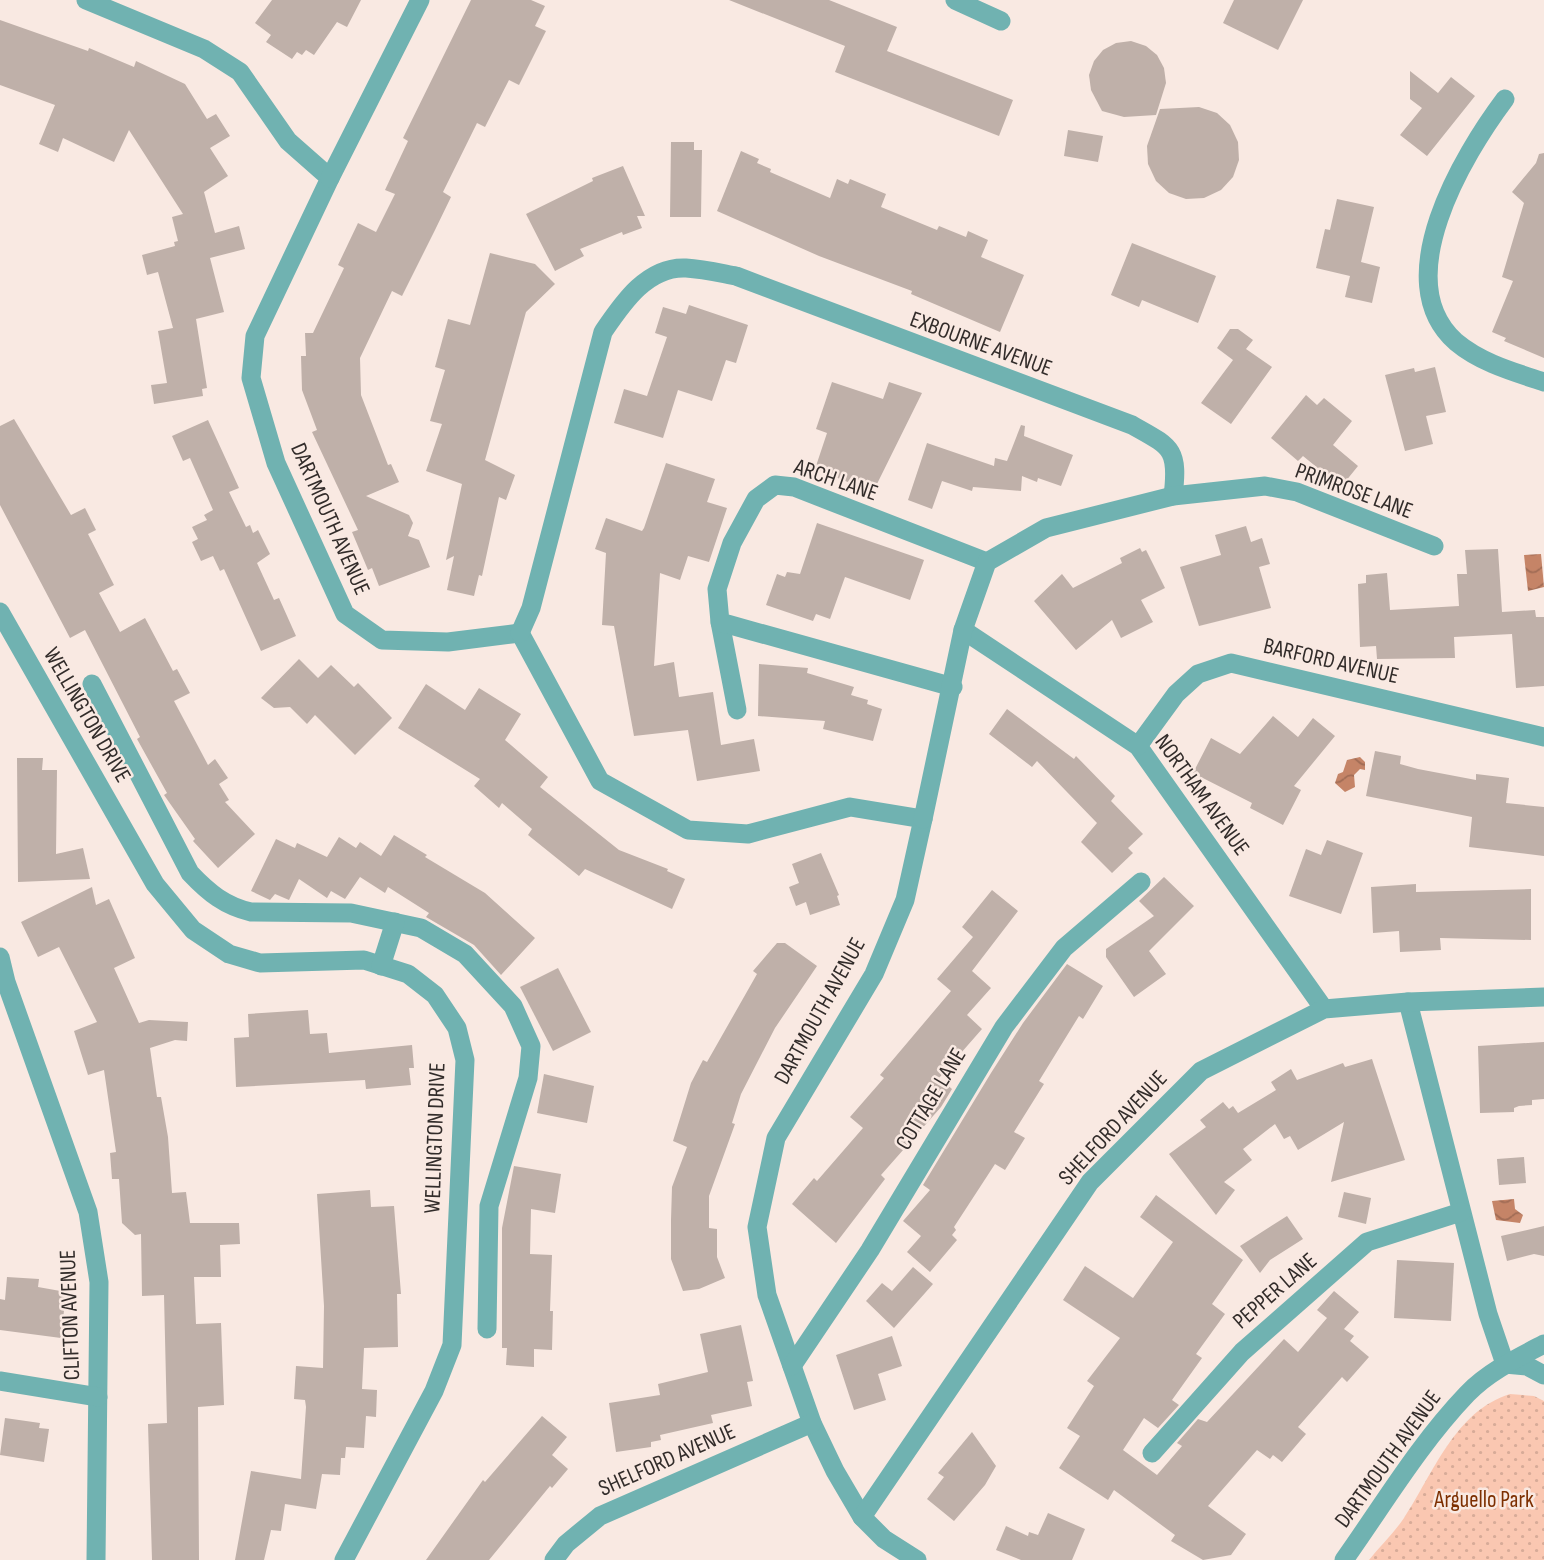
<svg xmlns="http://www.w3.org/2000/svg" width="1544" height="1560" font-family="'Sofia Sans Condensed',sans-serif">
<defs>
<pattern id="park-dots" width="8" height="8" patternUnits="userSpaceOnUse" patternTransform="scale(1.75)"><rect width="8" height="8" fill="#fac7b1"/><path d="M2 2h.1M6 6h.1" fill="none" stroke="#d7ab98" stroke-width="1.8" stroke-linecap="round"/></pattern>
<pattern id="water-waves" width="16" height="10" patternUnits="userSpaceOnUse" patternTransform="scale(1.75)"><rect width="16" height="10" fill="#c58467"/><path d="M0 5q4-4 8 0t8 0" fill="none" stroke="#a16c55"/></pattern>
</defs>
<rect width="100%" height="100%" fill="#f9e9e2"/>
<path fill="url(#park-dots)" d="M1510,1394L1534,1396L1544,1401V1560H1369C1380,1546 1394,1533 1404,1518C1433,1474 1455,1411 1510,1394Z"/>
<g fill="url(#water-waves)">
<polygon points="1541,554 1544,587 1528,591 1524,555"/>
<polygon points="1360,757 1365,762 1365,770 1360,769 1354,775 1355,787 1345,792 1335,783 1338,774 1343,772 1347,760"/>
<polygon points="1514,1199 1515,1209 1523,1215 1520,1223 1496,1220 1492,1201"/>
</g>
<g fill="#bfb0a9">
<polygon points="272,0 361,0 347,27 337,22 314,55 306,50 302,55 297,52 292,59 266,42 271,35 255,23"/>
<polygon points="471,0 531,0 545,6 535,26 546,31 519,85 509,80 485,127 477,123 443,192 451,197 435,230 402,296 392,291 360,358 361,395 388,465 391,464 399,482 366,496 409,515 413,523 408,536 419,540 430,567 379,586 372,568 368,570 352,532 358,530 312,432 317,430 302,390 301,356 306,356 305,333 313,333 344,268 338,265 358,223 376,232 395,194 385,190 408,141 403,138"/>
<polygon points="729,0 829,0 897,27 887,51 1013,100 999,136 835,72 845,46"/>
<polygon points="1234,0 1303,0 1278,50 1223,23"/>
<polygon points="0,20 88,51 89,48 134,67 136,61 185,84 207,119 216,114 230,136 210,148 228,176 204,192 215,233 239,226 245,249 210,258 224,312 196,319 207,388 202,389 203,396 154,404 151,385 167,383 158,331 173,328 158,272 147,275 142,255 175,246 174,242 178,241 172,217 183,214 129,130 114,162 63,138 58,152 39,144 55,105 0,85"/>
<polygon points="1131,41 1146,46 1157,55 1164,68 1166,83 1156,115 1124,117 1102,111 1091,90 1089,75 1094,61 1103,50 1116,43"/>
<polygon points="1410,71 1438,93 1451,77 1475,96 1427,156 1400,135 1422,108 1410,99"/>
<polygon points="1199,107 1217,113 1230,125 1238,142 1239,160 1233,177 1221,190 1204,198 1186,199 1169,193 1156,181 1148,164 1147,146 1160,109"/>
<polygon points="1068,130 1103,136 1098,162 1064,156"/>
<polygon points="671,142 694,142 694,150 702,150 701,217 670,217"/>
<polygon points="741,151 759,159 757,163 771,169 770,172 830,198 837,179 848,184 850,179 886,194 881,207 937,230 939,226 966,237 968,231 988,240 981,257 1024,275 1000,332 911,294 912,291 819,256 717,211"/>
<polygon points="1544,153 1544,358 1504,341 1506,338 1492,332 1513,281 1502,277 1524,203 1512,192 1536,163 1539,154"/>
<polygon points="623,166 645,216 637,216 642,228 623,235 622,232 580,249 584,256 555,271 526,214 593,181 592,178"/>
<polygon points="1337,199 1374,207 1361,262 1380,267 1372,303 1345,297 1350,276 1316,268 1325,229 1330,230"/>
<polygon points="1132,243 1216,276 1198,323 1142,300 1139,307 1111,295"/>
<polygon points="490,253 535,264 555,284 526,312 485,460 515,475 506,500 499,497 482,576 479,575 474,596 447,590 454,556 446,560 462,484 426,471 442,424 430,421 445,370 435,367 448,319 470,325"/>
<polygon points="689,305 748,325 736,363 726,360 712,401 678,390 663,438 614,423 624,389 647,396 667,337 655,333 663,307 686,314"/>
<polygon points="1230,329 1238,329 1253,340 1246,349 1272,367 1231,424 1201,403 1233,360 1217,348"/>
<polygon points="1435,367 1446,412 1426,416 1433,444 1405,451 1385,375 1414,368 1415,372"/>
<polygon points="832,382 883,399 889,382 922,393 873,492 815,469 827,433 816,429"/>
<polygon points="1306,395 1317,405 1324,398 1352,421 1333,445 1358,466 1341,487 1303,456 1298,461 1271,438"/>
<polygon points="14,419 71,515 85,508 96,530 88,534 114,585 99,593 120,632 145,618 173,671 177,669 190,693 174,701 208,765 215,759 228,778 219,784 229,800 225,802 255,834 218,868 193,841 195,839 164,795 167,793 137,739 140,737 85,630 70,638 0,505 0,426"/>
<polygon points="208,420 239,488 229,492 246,527 250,525 253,533 258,530 270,554 257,563 274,600 279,598 296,636 261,651 224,569 220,571 213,556 201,561 192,542 198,539 192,527 207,520 204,515 213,510 190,458 183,461 172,436"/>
<polygon points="1021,425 1025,426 1024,436 1073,455 1061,486 1038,478 1037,482 1022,476 1021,491 973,487 972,491 942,481 932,509 908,500 927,443 994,466 995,458 1007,461"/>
<polygon points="666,463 715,479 707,502 727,508 709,562 688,556 680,580 660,573 654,666 674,662 679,697 713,692 721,745 754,739 760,771 697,781 688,730 634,736 614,626 602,625 606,553 595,549 606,518 642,531 644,528"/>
<polygon points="817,523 924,560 910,600 845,577 830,619 816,614 813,621 766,605 777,574 785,577 787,572 800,574"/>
<polygon points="1246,526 1251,542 1262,538 1270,564 1259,567 1271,608 1199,626 1180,567 1221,555 1215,535"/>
<polygon points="1140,548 1142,552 1146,550 1165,588 1141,600 1153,622 1121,638 1112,620 1076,650 1034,601 1062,574 1073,588 1122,563 1120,558"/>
<polygon points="1498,549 1502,612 1535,610 1536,617 1544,617 1544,686 1516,688 1512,634 1454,637 1455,658 1377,659 1376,646 1360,647 1358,584 1366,583 1366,575 1387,573 1390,610 1459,606 1457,574 1467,574 1465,550"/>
<polygon points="299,659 318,678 331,665 354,687 358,683 392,718 355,755 315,715 307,724 290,707 274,708 261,698"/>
<polygon points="759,664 808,668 807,673 854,687 851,695 868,700 867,704 882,709 873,741 823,729 825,721 758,716"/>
<polygon points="426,684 465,710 479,688 521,714 505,740 548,777 540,787 619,850 668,869 667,871 685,879 672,909 585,869 579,876 528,835 532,829 502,803 499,808 474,786 480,779 398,728"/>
<polygon points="1007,709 1074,759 1076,756 1115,796 1111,801 1143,834 1128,848 1133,853 1112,873 1081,842 1097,823 1037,761 1032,767 989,734"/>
<polygon points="1273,716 1298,737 1313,718 1335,736 1294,786 1301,790 1283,825 1250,808 1252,803 1193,773 1211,738 1240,754"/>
<polygon points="1375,751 1401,756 1400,764 1418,769 1476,780 1476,774 1509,778 1506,803 1544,807 1544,856 1469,847 1472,817 1366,796"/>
<polygon points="17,758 43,758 42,770 57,770 56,854 83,848 90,879 18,882"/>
<polygon points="394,835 427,855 425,857 485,893 535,938 501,975 474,945 426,917 429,913 388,887 385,893 360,877 345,899 331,891 327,898 299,879 289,900 275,894 270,900 251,891 276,839 295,848 297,843 327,857 339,837 356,848 360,842 381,856"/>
<polygon points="1327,840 1363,853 1341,914 1289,896 1306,849 1321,855"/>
<polygon points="821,853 839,895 837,896 840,905 810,915 806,902 796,906 789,887 799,883 792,864"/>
<polygon points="1164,877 1194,906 1149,951 1166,974 1134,997 1106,957 1106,949 1154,916 1139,901"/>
<polygon points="1416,884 1416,892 1531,889 1531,940 1440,938 1441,950 1400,952 1399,931 1373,933 1371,887"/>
<polygon points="92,887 96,905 109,899 135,958 114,968 139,1023 149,1020 188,1022 187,1041 175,1040 150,1048 157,1097 161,1097 168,1137 172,1193 186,1192 190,1223 239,1223 240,1244 220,1245 221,1277 194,1277 196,1324 221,1323 224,1405 198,1407 199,1560 152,1560 148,1424 167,1423 164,1295 142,1296 141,1234 135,1235 122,1223 119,1179 112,1179 110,1153 116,1152 104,1070 88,1075 74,1031 97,1022 59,947 38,957 21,922"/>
<polygon points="992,890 1018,911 972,971 991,988 967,1015 982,1029 939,1078 952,1089 941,1107 881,1175 885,1179 836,1243 792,1204 814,1178 817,1181 863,1128 850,1117 884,1078 880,1075 951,991 937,979 973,937 962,927"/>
<polygon points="777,943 785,943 817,966 775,1028 741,1094 732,1123 735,1124 709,1196 709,1228 717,1229 717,1257 725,1278 699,1289 683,1291 671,1259 671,1220 672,1187 687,1147 673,1141 691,1083 703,1060 707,1062 757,974 753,971"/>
<polygon points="1067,964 1103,986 1083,1019 1079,1016 1039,1081 1044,1084 1014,1132 1025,1138 1005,1170 995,1164 954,1227 956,1230 952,1235 957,1240 930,1272 907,1252 921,1236 903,1221 930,1190 923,1185 991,1073 1023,1023"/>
<polygon points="558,968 591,1032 553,1051 520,987"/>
<polygon points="308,1010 310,1034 327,1033 329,1053 412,1045 414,1068 409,1068 411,1085 366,1089 365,1080 236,1087 234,1038 249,1037 248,1014"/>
<polygon points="1544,1042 1544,1099 1532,1100 1532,1105 1519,1106 1514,1108 1514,1112 1480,1113 1478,1046"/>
<polygon points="1372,1059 1405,1160 1331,1182 1344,1122 1298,1150 1290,1136 1284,1139 1275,1124 1243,1149 1252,1160 1224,1182 1235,1190 1216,1215 1169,1154 1206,1127 1200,1120 1223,1102 1229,1109 1233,1106 1238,1113 1276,1090 1271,1082 1291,1069 1297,1080 1343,1063 1345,1067"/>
<polygon points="544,1074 594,1086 587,1123 537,1113"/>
<polygon points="1524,1157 1526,1183 1499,1185 1497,1159"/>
<polygon points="514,1166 561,1174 555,1213 531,1209 530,1254 552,1255 550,1311 553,1311 552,1350 534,1349 534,1367 506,1365 507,1348 502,1348 502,1228"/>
<polygon points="370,1190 371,1207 394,1206 401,1294 397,1294 398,1347 364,1348 362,1389 377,1390 376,1417 366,1416 364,1448 346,1447 345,1458 341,1458 340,1475 322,1474 316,1509 285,1504 281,1531 271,1530 264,1560 235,1560 251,1471 301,1479 306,1407 305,1400 294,1399 296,1366 323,1368 324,1306 317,1194"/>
<polygon points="1344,1192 1371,1198 1366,1224 1338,1217"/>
<polygon points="1156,1195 1243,1260 1212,1304 1225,1314 1196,1354 1202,1358 1172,1400 1179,1405 1158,1428 1144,1418 1123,1450 1157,1475 1182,1446 1177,1443 1198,1419 1207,1422 1284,1339 1298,1352 1327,1318 1317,1310 1334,1291 1359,1312 1344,1329 1354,1336 1350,1341 1369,1357 1347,1382 1342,1377 1298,1427 1306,1434 1282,1462 1273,1455 1270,1459 1257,1450 1208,1506 1246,1534 1231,1555 1203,1560 1171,1541 1175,1535 1114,1490 1108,1500 1059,1468 1080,1436 1067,1428 1094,1386 1087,1381 1120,1338 1063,1300 1085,1266 1133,1298 1173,1242 1140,1217"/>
<polygon points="1287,1216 1303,1239 1270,1260 1260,1273 1240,1246"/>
<polygon points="1544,1226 1544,1256 1534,1254 1507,1261 1501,1236"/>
<polygon points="1397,1260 1454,1263 1451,1321 1394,1318"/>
<polygon points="913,1267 933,1284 894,1328 866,1301 882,1283 892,1291"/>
<polygon points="7,1277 39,1279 38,1287 66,1292 61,1338 0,1330 0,1299 5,1300"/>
<polygon points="741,1325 753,1381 747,1382 752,1406 711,1415 713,1423 660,1435 661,1440 651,1442 651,1447 616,1452 609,1403 660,1395 658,1384 708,1372 700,1334"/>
<polygon points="892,1336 902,1366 878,1374 886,1400 854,1410 836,1355"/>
<polygon points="542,1416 567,1437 552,1455 568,1469 552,1488 550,1486 489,1560 426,1560 483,1480 485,1482"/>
<polygon points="5,1418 40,1423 39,1428 49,1429 44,1462 0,1455"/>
<polygon points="972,1432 996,1466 985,1485 954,1521 927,1499 944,1477 938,1473"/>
<polygon points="1048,1513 1085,1529 1072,1560 1021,1560 996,1550 1006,1526 1028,1536 1029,1532 1038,1535"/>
</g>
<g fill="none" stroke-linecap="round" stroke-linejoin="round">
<g stroke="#70b2b1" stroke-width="19">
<polyline points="86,0 204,49 240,72 288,141 330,178 255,336 251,378 276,463 345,614 382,640 448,642 520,633 600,781 688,830 748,834 850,807 923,819 905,900 874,974 776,1138 757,1227 767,1295 812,1423 835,1471 862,1517 884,1539 917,1560"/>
<polyline points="955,0 1001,21"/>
<path d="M1505,99C1463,155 1387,281 1456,342C1481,363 1514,372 1544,382"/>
<polyline points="330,178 420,0"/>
<polyline points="0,612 155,884 193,930 229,954 260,963 364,960 408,974 435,995 457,1028 465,1060 452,1345 434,1391 344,1560"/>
<polyline points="720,622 737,710"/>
<polyline points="963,630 1138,746 1324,1009"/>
<path d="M520,633L531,608L603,332C622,304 647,266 686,268C703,269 720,273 736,276L1132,425C1171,447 1179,448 1173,496"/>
<path d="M92,684L190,873C209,893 225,906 251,912L351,913L421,928L465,954L513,1006L531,1046L528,1078L489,1206L487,1329"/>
<polyline points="953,687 720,622 717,589 732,543 756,499 775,485 794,487 987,562"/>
<polyline points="1138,746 1176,694 1198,674 1231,663 1544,737"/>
<polyline points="923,819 963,630 987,562 1046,528 1173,496 1265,486 1297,492 1434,546"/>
<polyline points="0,957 6,982 88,1212 99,1282 96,1560"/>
<polyline points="381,966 395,922"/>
<polyline points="1408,1002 1488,1314 1505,1364 1527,1366 1544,1375"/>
<polyline points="792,1366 870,1250 1004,1027 1064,948 1141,882"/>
<polyline points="0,1381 98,1397"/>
<polyline points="1152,1453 1242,1352 1367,1242 1461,1212"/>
<polyline points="862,1517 1090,1182 1201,1071 1324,1009 1408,1002 1544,997"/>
<polyline points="554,1560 566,1544 600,1516 812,1423"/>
<path d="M1344,1560C1383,1505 1420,1443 1467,1394C1488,1372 1517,1358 1544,1344"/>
</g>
</g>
<g text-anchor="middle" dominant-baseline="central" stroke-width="5" stroke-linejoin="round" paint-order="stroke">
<g font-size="23" fill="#322c2a" stroke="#f9e9e2">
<text transform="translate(981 344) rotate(20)">EXBOURNE AVENUE</text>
<text transform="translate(836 480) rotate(19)">ARCH LANE</text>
<text transform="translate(1354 491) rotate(20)">PRIMROSE LANE</text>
<text transform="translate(330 519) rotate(66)">DARTMOUTH AVENUE</text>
<text transform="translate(1331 661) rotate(13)">BARFORD AVENUE</text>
<text transform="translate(87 715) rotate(60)">WELLINGTON DRIVE</text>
<text transform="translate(1202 795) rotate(54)">NORTHAM AVENUE</text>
<text transform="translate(820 1011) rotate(-61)">DARTMOUTH AVENUE</text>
<text transform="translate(931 1099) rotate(-59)">COTTAGE LANE</text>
<text transform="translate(1113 1128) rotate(-47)">SHELFORD AVENUE</text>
<text transform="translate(435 1138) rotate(-88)">WELLINGTON DRIVE</text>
<text transform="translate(1275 1291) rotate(-41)">PEPPER LANE</text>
<text transform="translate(70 1315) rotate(-92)">CLIFTON AVENUE</text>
<text transform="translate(1388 1459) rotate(-54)">DARTMOUTH AVENUE</text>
<text transform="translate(667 1460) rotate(-24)">SHELFORD AVENUE</text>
</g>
<g font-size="23" fill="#7d2f00" stroke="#f9e9e2">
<text x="1484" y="1500">Arguello Park</text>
</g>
</g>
</svg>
